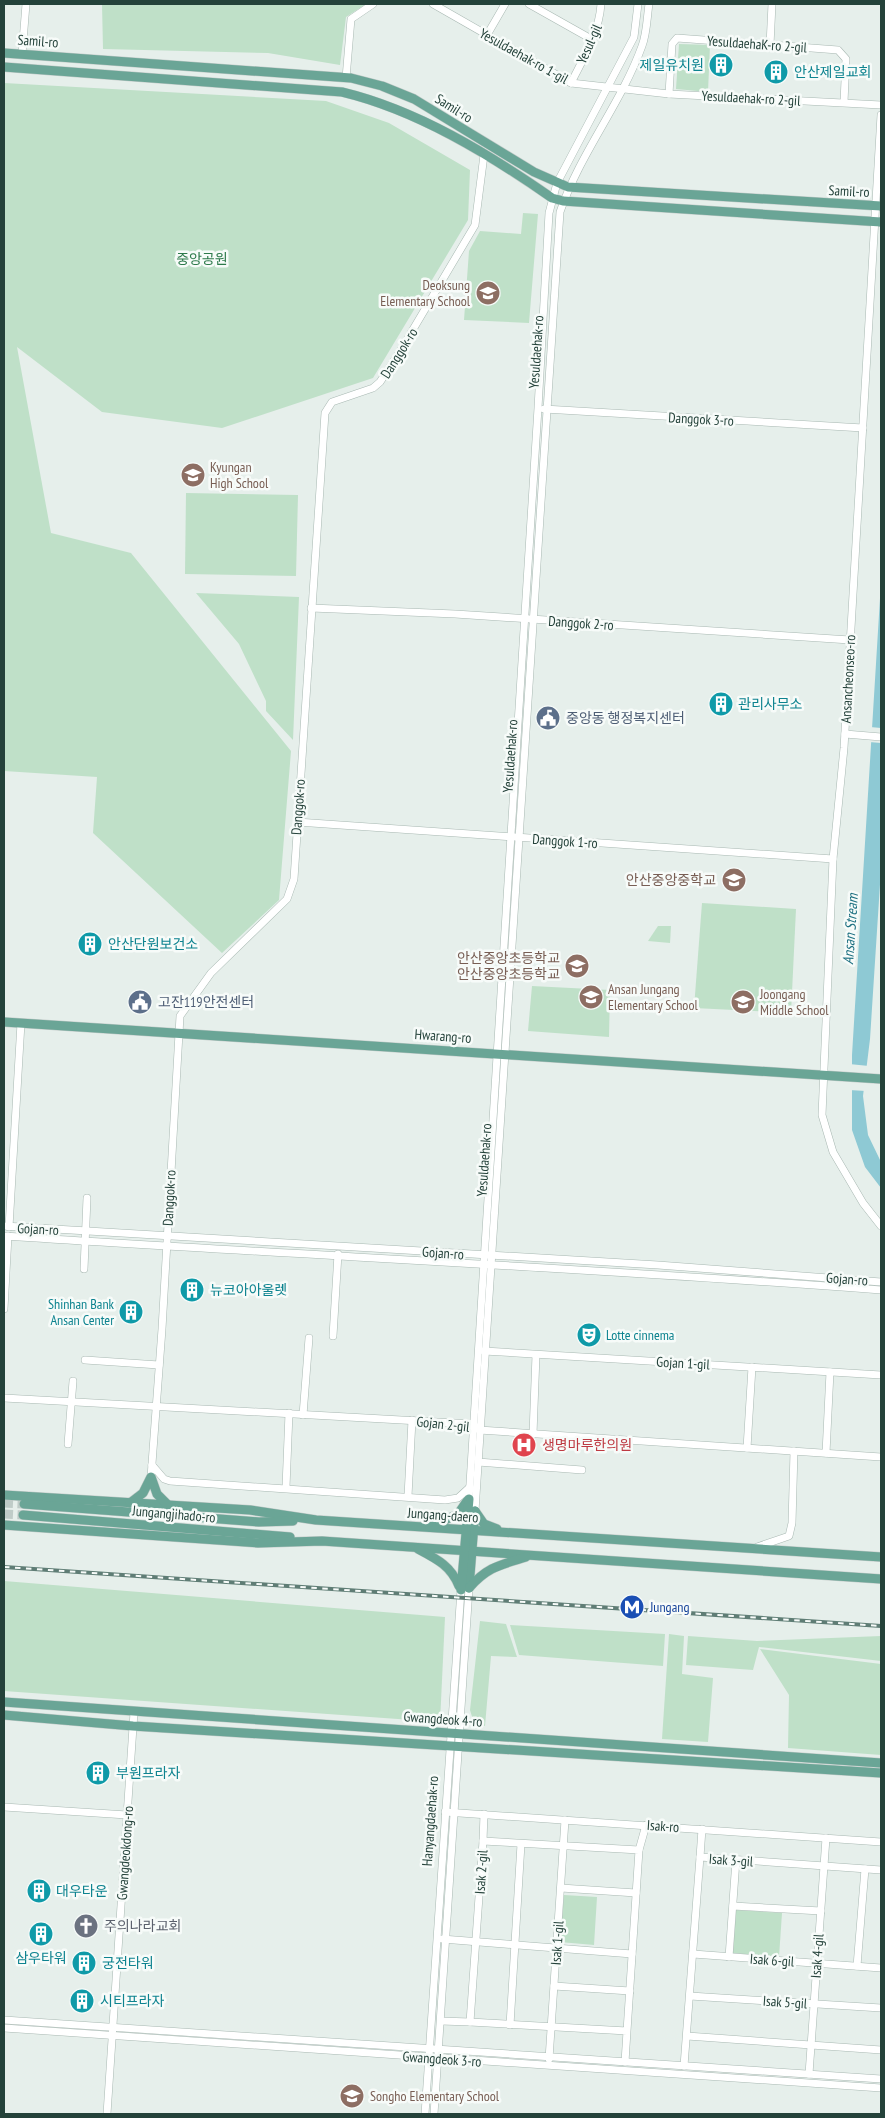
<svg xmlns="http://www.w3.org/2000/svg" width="885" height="2118" font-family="'PT Sans Narrow','Noto Sans KR',sans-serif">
<rect width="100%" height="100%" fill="#e6efeb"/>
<g fill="#bfe0c8">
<polygon points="102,4 366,4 346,17 340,65 268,53 103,49"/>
<polygon points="679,44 710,45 708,92 676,89"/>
<polygon points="4,83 326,101 389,123 470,170 468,220 373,378 222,428 102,412 17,347 51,533 131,553 291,751 279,900 222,953 93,833 97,777 4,771"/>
<polygon points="523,213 538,214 529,323 464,320 469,251 480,231 521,234"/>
<polygon points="186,493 298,495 296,576 185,574"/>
<polygon points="196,593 299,597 293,740 266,711 266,701 239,644"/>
<polygon points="702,903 796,909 791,1013 694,1008"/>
<polygon points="658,926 671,926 670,943 648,941"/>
<polygon points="532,986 610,990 609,1037 528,1031"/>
<polygon points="4,1581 445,1617 440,1722 4,1691"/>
<polygon points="480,1621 506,1624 517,1657 491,1656 485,1726 474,1723 470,1710"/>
<polygon points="510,1625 665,1634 663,1666 519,1655"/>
<polygon points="669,1634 684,1636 682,1674 713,1678 708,1742 662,1739"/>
<polygon points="688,1636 757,1641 881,1636 881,1661 759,1647 753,1670 686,1665"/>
<polygon points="760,1649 881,1664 881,1755 788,1748 789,1695"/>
<polygon points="564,1895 597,1897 594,1945 560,1942"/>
<polygon points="736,1910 782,1913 779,1957 733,1953"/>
</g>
<polygon fill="#8ec9d4" points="881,582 881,869 870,1039 863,1096 868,1135 881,1162 881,1188 865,1167 852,1130 852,1055"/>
<g fill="#e6efeb">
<polygon points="870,727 881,728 881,743 869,742"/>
<polygon points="849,1064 869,1066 866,1091 849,1090"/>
</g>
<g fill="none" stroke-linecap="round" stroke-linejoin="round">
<g stroke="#bfccc8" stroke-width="9" stroke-dasharray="9 4.5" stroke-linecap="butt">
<polyline points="4,1503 24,1504"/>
<polyline points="4,1514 23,1515"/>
</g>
<defs>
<g id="minor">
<polyline points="433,4 571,83 669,94 881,105"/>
<polyline points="529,4 593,40"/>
<polyline points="487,35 505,4"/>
<polyline points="770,45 772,4"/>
<polyline points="22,54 26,4"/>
<polyline points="346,78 351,19 373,4"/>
<path d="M571,83C584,57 599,33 601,4"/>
<polyline points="669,94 672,44 677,38 838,50 846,59 844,102"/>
<polyline points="881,115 844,748 833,859 822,1115 833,1152 863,1203 881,1226"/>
<polyline points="544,409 863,428"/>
<polyline points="311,608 455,614 850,640"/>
<polyline points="845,734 881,737"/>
<polyline points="297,822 833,859"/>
<polyline points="4,1226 658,1265 881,1282"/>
<polyline points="9,1227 21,1023"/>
<path d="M4,1236C296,1255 589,1268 881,1290"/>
<polyline points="84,1269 87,1198"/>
<polyline points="4,1309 8,1236"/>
<polyline points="333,1336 338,1254"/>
<polyline points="484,1351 881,1375"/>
<polyline points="85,1360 159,1365"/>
<polyline points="4,1398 473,1424 479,1430 881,1457"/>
<polyline points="303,1415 309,1338"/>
<polyline points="533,1434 536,1355"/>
<polyline points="68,1444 73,1381"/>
<polyline points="747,1448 752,1367"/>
<polyline points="826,1453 830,1372"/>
<polyline points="478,1462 582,1470"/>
<polyline points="152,1465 164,1479 170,1481 445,1500 458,1498 470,1487"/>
<polyline points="151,1477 162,1329 180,1016 211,973 287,899 294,879 325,413 332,402 373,388 380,382 399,353 475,225 484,155"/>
<polyline points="286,1487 289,1413"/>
<polyline points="408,1496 412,1420"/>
<polyline points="469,1499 538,408 549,213 557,183 634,37 638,4"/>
<path d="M475,1511L560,212C580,153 621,104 642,46C647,33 647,17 649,4"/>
<polyline points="757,1547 789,1536 792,1523 794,1451"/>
<polyline points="4,1807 127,1815"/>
<polyline points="445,1812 881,1842"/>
<polyline points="483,1841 484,1814"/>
<polyline points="639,1850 646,1825"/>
<polyline points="700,1857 702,1829"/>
<polyline points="561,1888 636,1893"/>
<polyline points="733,1906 821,1911"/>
<polyline points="442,1939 632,1954"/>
<polyline points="693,1954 881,1968"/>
<polyline points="729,1957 736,1860"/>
<polyline points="857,1966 865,1869"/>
<polyline points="554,1986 630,1991"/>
<polyline points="690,1996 881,2008"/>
<polyline points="4,2020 881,2079"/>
<polyline points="441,2021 470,2022"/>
<polyline points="510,2025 521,1844"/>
<polyline points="4,2028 881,2088"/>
<polyline points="687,2036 881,2050"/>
<polyline points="549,2059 565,1820"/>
<polyline points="625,2062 627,2031 639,1850 483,1841 470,2022 627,2031"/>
<polyline points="684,2066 700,1857 881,1870"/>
<polyline points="809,2074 826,1838"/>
<polyline points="107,2114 134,1712"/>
<polyline points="425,2114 461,1590"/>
<polyline points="434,2114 469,1588"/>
</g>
<g id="major">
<polyline points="4,53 351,78 382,86 414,99 534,172 568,187 881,206"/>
<path d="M4,67L342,92C417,110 489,154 552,198L563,201L881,222"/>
<polyline points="4,1022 881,1079"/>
<polyline points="4,1495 250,1510 316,1520 881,1557"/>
<polyline points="130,1503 143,1493 151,1477 157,1494 168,1505"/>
<polyline points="24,1504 259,1522 293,1521"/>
<polyline points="475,1511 484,1524 497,1529"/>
<polyline points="23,1515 290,1537"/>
<polyline points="4,1525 258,1543 322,1541 881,1579"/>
<polyline points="430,1527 458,1514 467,1501"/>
<path d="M418,1549C437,1559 451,1566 459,1586"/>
<polyline points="469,1588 475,1511"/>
<path d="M469,1588C487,1567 500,1565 526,1557"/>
<polyline points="461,1590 469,1499"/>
<polyline points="4,1702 881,1763"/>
<polyline points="4,1715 133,1726 881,1773"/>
</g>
</defs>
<use href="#minor" stroke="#a8b8b2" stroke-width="8"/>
<use href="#major" stroke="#c2cac8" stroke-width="10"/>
<use href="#minor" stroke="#fff" stroke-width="7"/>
<use href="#major" stroke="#6aa596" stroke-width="9"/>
<defs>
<polyline id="rail" points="4,1567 881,1626"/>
</defs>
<use href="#rail" stroke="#5f7d75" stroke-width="4"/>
<use href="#rail" stroke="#f7fbf9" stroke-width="2" stroke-dasharray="5.5" stroke-linecap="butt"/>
</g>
<defs>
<symbol id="building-disc" viewBox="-11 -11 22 22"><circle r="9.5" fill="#0f9aa8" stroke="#f7fbf9"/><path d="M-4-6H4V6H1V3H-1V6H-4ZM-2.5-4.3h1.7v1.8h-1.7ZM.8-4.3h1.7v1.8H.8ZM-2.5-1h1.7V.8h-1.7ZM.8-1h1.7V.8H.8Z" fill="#fff"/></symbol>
<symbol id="school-disc" viewBox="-11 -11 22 22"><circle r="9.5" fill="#8d6e63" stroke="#f7fbf9"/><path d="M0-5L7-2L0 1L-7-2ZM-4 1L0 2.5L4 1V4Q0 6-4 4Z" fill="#fff"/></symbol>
<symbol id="civic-disc" viewBox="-11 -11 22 22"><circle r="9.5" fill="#5c6f8a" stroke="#f7fbf9"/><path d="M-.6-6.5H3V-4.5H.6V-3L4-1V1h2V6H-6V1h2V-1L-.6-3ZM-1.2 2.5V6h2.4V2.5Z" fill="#fff"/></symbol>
<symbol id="theatre-disc" viewBox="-11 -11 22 22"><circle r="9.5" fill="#0f9aa8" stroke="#f7fbf9"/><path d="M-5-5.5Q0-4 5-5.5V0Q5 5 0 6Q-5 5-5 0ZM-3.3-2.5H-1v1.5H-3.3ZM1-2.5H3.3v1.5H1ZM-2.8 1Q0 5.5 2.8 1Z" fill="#fff"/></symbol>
<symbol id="hospital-disc" viewBox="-11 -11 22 22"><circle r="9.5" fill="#e0444e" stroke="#f7fbf9"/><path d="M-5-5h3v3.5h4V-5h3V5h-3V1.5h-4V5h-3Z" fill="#fff"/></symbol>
<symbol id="metro-disc" viewBox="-11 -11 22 22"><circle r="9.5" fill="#1a4fb4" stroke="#f7fbf9"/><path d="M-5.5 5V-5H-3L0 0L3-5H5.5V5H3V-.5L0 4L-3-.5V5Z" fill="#fff"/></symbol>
<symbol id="church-disc" viewBox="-11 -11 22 22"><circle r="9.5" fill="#6b7280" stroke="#f7fbf9"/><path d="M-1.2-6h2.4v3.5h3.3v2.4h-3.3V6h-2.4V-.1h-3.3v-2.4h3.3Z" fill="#fff"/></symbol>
</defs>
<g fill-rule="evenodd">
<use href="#building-disc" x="707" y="51" width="28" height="28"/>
<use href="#building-disc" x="762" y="58" width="28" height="28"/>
<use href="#school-disc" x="474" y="279" width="28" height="28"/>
<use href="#school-disc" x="179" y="461" width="28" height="28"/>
<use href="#building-disc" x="707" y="690" width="28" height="28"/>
<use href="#civic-disc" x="534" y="704" width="28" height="28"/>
<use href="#school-disc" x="720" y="866" width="28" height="28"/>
<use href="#building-disc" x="76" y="930" width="28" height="28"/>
<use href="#school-disc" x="563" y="952" width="28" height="28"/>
<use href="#school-disc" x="577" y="983" width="28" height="28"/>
<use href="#civic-disc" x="126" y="988" width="28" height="28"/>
<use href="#school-disc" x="729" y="988" width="28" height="28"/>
<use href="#building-disc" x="178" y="1276" width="28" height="28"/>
<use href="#building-disc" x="117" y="1298" width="28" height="28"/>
<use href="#theatre-disc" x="575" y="1321" width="28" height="28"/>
<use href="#hospital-disc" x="510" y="1431" width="28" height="28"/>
<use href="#metro-disc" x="618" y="1593" width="28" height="28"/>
<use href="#building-disc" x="84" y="1759" width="28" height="28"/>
<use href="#building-disc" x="25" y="1877" width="28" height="28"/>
<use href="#church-disc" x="72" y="1912" width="28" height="28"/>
<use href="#building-disc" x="27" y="1920" width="28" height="28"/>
<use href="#building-disc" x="70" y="1949" width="28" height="28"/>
<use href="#building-disc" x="68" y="1987" width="28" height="28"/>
<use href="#school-disc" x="338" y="2082" width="28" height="28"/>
</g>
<g text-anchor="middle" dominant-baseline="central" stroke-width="5" stroke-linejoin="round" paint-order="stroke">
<g font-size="14" fill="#24423a" stroke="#f7fbf9">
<text transform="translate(38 41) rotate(4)">Samil-ro</text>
<text transform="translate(589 44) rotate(-66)">Yesul-gil</text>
<text transform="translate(757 44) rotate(4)">YesuldaehaK-ro 2-gil</text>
<text transform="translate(524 56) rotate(29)">Yesuldaehak-ro 1-gil</text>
<text transform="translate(751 98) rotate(3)">Yesuldaehak-ro 2-gil</text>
<text transform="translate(454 108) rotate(32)">Samil-ro</text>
<text transform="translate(849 191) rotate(3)">Samil-ro</text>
<text transform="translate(536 352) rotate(-86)">Yesuldaehak-ro</text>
<text transform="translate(399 353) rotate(-58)">Danggok-ro</text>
<text transform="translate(701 419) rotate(3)">Danggok 3-ro</text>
<text transform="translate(581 623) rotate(4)">Danggok 2-ro</text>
<text transform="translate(848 679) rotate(-87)">Ansancheonseo-ro</text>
<text transform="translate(510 756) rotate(-86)">Yesuldaehak-ro</text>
<text transform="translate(298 807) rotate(-86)">Danggok-ro</text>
<text transform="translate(565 841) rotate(4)">Danggok 1-ro</text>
<text transform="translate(443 1036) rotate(4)">Hwarang-ro</text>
<text transform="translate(484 1160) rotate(-86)">Yesuldaehak-ro</text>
<text transform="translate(169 1198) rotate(-87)">Danggok-ro</text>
<text transform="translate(38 1229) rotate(3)">Gojan-ro</text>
<text transform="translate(443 1253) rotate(4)">Gojan-ro</text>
<text transform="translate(847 1279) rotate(4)">Gojan-ro</text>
<text transform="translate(683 1363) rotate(3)">Gojan 1-gil</text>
<text transform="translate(443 1424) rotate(6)">Gojan 2-gil</text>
<text transform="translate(174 1514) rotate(5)">Jungangjihado-ro</text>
<text transform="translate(443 1515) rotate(4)">Jungang-daero</text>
<text transform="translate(443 1719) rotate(4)">Gwangdeok 4-ro</text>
<text transform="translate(430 1821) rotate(-86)">Hanyangdaehak-ro</text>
<text transform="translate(663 1826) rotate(4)">Isak-ro</text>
<text transform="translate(125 1853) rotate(-86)">Gwangdeokdong-ro</text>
<text transform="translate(731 1860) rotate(4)">Isak 3-gil</text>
<text transform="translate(481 1872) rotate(-86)">Isak 2-gil</text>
<text transform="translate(557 1943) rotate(-86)">Isak 1-gil</text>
<text transform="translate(817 1956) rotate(-86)">Isak 4-gil</text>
<text transform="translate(772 1960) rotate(4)">Isak 6-gil</text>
<text transform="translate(785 2002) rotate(4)">Isak 5-gil</text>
<text transform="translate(442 2059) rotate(4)">Gwangdeok 3-ro</text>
</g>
<g font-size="14" fill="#0d838f" stroke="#f7fbf9" text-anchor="start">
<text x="704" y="65" text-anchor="end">제일유치원</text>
<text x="794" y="72">안산제일교회</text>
<text x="738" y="704">관리사무소</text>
<text x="108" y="944">안산단원보건소</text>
<text x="210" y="1290">뉴코아아울렛</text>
<text x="114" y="1304" text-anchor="end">Shinhan Bank<tspan x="114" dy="16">Ansan Center</tspan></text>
<text x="606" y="1335">Lotte cinnema</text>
<text x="116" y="1773">부원프라자</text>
<text x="56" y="1891">대우타운</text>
<text x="41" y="1958" text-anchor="middle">삼우타워</text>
<text x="102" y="1963">궁전타워</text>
<text x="100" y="2001">시티프라자</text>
</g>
<g font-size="14" fill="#2d7a4b" stroke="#f7fbf9">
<text x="202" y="259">중앙공원</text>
</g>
<g font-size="14" fill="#785e54" stroke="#f7fbf9" text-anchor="start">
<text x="470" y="285" text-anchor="end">Deoksung<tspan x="470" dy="16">Elementary School</tspan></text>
<text x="210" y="467">Kyungan<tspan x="210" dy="16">High School</tspan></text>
<text x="716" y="880" text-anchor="end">안산중앙중학교</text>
<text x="560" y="958" text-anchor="end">안산중앙초등학교<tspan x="560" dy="16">안산중앙초등학교</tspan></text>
<text x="608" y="989">Ansan Jungang<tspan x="608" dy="16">Elementary School</tspan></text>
<text x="760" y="994">Joongang<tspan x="760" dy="16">Middle School</tspan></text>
<text x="370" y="2096">Songho Elementary School</text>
</g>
<g font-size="14" fill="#4e5e75" stroke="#f7fbf9" text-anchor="start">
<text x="566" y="718">중앙동 행정복지센터</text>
<text x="158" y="1002">고잔119안전센터</text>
</g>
<g font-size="14" fill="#be3a42" stroke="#f7fbf9" text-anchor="start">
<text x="542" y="1445">생명마루한의원</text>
</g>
<g font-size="14" fill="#164399" stroke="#f7fbf9" text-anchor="start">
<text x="650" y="1607">Jungang</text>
</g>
<g font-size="14" fill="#5b616d" stroke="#f7fbf9" text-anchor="start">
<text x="104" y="1926">주의나라교회</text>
</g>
<g font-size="15" font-style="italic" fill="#1c6f80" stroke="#f7fbf9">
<text transform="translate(850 929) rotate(-86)">Ansan Stream</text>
</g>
</g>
<rect width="885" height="2118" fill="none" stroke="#24423a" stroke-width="10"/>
</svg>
